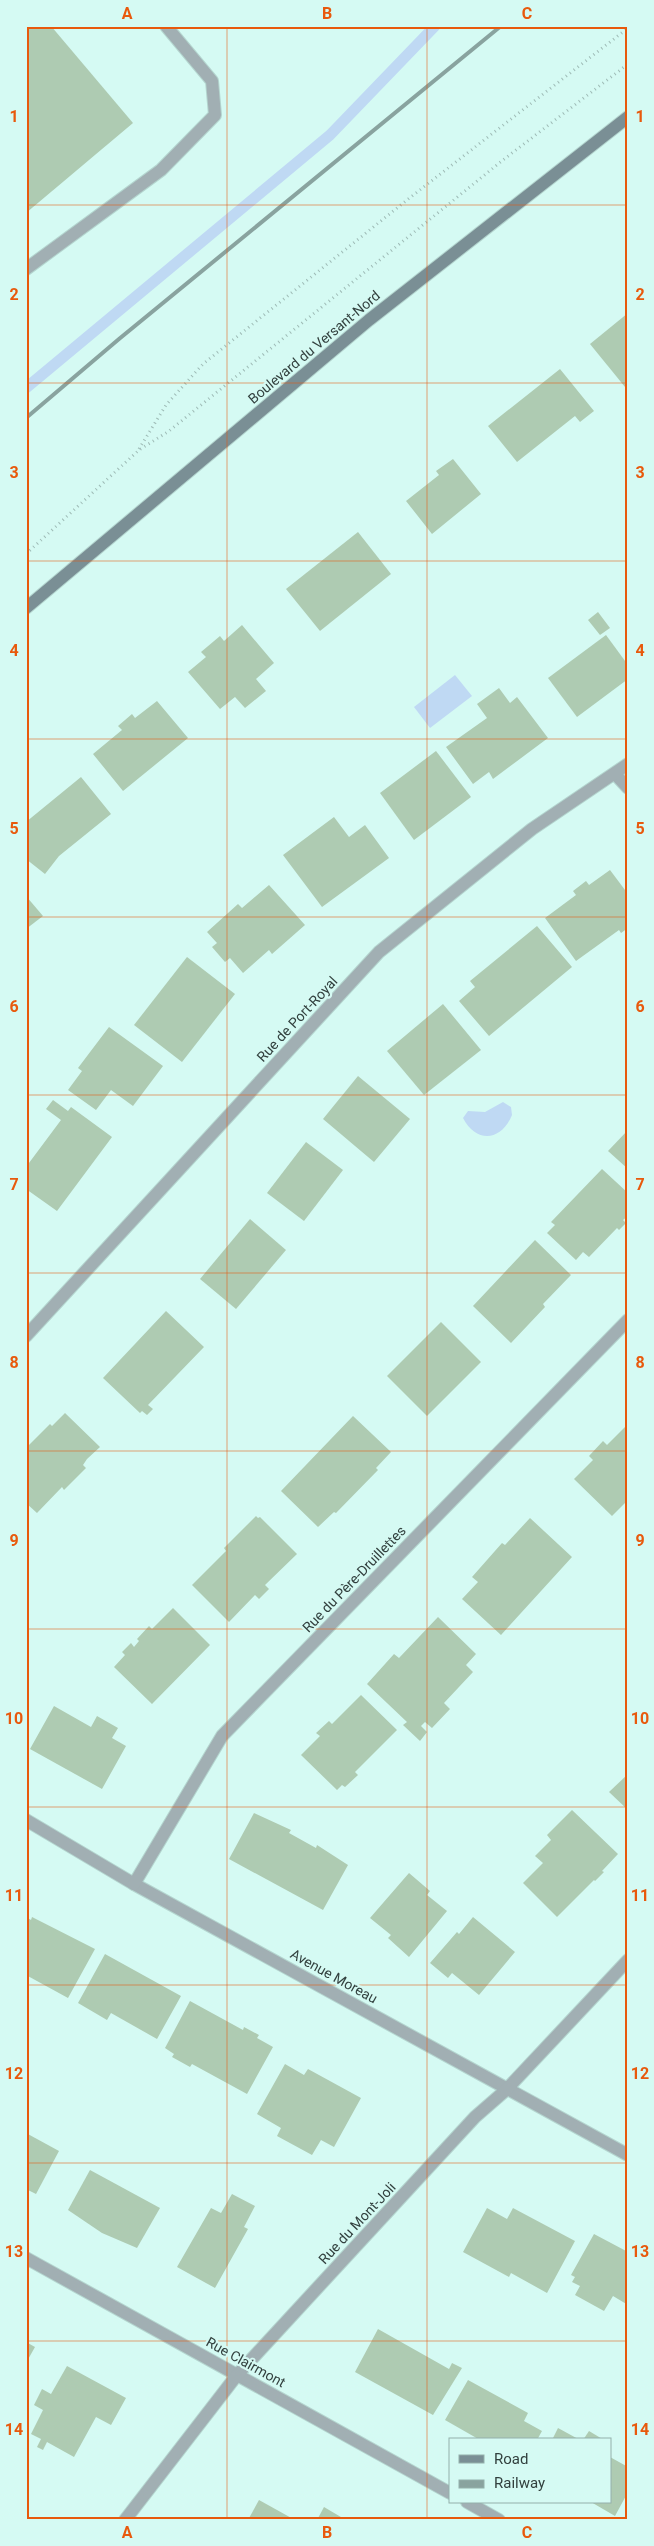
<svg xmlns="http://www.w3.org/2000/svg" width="654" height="2546" font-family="Roboto,sans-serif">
<rect width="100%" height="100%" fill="#d5faf3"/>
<g fill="#bfd9f3">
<polygon points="455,675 472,696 430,728 414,707"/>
<path d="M503,1102L511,1107L512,1115C501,1142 476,1143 463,1118L468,1111L485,1112Z"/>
</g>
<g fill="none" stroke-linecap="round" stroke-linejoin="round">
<polyline stroke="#bfd9f3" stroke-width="11" points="26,388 330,135 435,26"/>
</g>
<g fill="#aecbb2">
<polygon points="26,26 51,26 133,123 26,213"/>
<polygon points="628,313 628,384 625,387 590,344"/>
<polygon points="560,369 594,411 580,422 575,416 517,462 488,426"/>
<polygon points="453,459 481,494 432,534 406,501 439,475 436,471"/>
<polygon points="358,532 391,574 320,631 286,589"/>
<polygon points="598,612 610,628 600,635 588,620"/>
<polygon points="242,625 274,663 256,679 266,691 245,708 235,697 220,709 188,672 206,657 201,652 220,636 224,641"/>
<polygon points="606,635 628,665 628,679 577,717 548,678"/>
<polygon points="499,688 510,703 517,697 548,738 493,779 489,772 473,784 446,747 487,718 477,704"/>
<polygon points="157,701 188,738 123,791 93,754 122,730 118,726 132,714 135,718"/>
<polygon points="436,751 471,797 414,840 380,793"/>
<polygon points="81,777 111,814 59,856 45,874 26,859 26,822"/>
<polygon points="334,817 349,837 365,825 389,858 322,907 283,855"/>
<polygon points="610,870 628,894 628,928 621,933 619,930 576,961 545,918 576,895 573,891 586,881 589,885"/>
<polygon points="269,885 305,925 272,954 269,950 243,973 230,958 225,962 212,947 217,943 207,932 238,904 242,908"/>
<polygon points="26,896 43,916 26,929"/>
<polygon points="537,926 572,967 489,1036 459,1001 475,987 470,981"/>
<polygon points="187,957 235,994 182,1062 134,1025"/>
<polygon points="443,1004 481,1050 424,1095 387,1051"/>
<polygon points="109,1027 163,1066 133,1106 111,1090 96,1110 68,1090 82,1071 78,1068"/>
<polygon points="358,1076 410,1119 374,1162 323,1119"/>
<polygon points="53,1100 68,1111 71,1107 112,1137 57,1211 26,1189 26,1167 61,1120 46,1109"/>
<polygon points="628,1130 628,1169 608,1151"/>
<polygon points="306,1142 343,1170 304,1221 267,1193"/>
<polygon points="602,1169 628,1193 628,1216 623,1220 626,1223 619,1230 617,1228 589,1257 583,1252 576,1260 547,1233 555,1225 551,1222"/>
<polygon points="250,1219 286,1250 236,1309 200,1279"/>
<polygon points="535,1240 571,1275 543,1304 545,1307 511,1343 473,1306"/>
<polygon points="166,1311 204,1347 148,1405 153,1409 147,1415 142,1411 140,1413 103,1378"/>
<polygon points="441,1322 481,1362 427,1416 387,1376"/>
<polygon points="65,1413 100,1447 87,1459 83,1465 86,1468 64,1490 62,1487 37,1513 26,1503 26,1448 50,1424 52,1426"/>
<polygon points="353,1416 391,1452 376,1468 378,1470 336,1513 334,1512 318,1527 281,1491"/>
<polygon points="628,1424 628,1500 612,1516 574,1479 593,1460 589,1456 603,1441 607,1445"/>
<polygon points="256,1516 258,1518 260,1517 297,1554 265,1585 269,1589 259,1599 255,1595 229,1622 192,1585 226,1551 224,1548"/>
<polygon points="530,1518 572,1557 501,1635 462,1599 478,1582 472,1577 502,1543 505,1545"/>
<polygon points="173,1608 210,1645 152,1704 114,1667 125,1655 122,1652 131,1643 134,1647 139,1641 137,1639 149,1626 152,1629"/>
<polygon points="438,1617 476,1654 466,1665 473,1672 444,1703 450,1709 432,1728 425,1722 421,1726 427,1732 420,1741 403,1725 407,1722 367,1684 394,1654 399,1658"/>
<polygon points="361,1695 397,1730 355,1772 358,1775 345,1787 342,1785 337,1790 301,1755 320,1736 316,1733 329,1721 332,1724"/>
<polygon points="54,1706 91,1727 97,1716 118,1728 112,1738 126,1746 102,1789 30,1749"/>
<polygon points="628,1774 628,1810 609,1792"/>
<polygon points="572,1810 618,1854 602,1871 604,1872 595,1881 594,1880 557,1917 523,1883 543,1863 535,1856 551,1840 547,1835"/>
<polygon points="254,1813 291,1830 289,1833 316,1848 317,1845 348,1865 323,1910 229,1859"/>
<polygon points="409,1873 430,1891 427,1895 447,1911 409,1957 388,1938 391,1935 370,1918"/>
<polygon points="26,1917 31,1920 32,1917 95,1949 68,1998 26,1975"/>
<polygon points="473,1917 515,1952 479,1995 452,1973 448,1978 430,1963 457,1932 459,1934"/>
<polygon points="105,1954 181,1996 157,2039 111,2013 107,2020 78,2003"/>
<polygon points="190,2001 243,2030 244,2027 259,2035 257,2038 273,2047 247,2094 192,2064 190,2067 172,2057 174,2054 165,2048"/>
<polygon points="285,2064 304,2075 308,2069 361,2098 334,2147 321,2140 312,2155 277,2136 281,2128 257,2114"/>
<polygon points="26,2133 59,2151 36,2194 26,2189"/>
<polygon points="90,2170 160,2208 137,2248 102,2233 68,2210"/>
<polygon points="232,2194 255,2206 244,2227 248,2229 215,2288 177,2267 211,2208 221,2213"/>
<polygon points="487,2208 507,2219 513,2208 575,2241 547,2293 511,2273 509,2277 463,2252"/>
<polygon points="594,2234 628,2252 628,2305 613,2296 604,2311 575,2295 580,2286 572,2282 575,2277 571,2275"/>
<polygon points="378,2329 449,2369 452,2363 462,2368 433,2415 355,2372"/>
<polygon points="26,2342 35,2347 26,2363"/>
<polygon points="67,2366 126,2398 111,2425 96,2417 74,2457 47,2442 43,2450 37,2447 41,2439 31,2434 43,2410 34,2405 42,2389 51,2394"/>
<polygon points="468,2380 528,2413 524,2421 542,2431 537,2440 480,2440 445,2420"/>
<polygon points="558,2428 580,2440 552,2440"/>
<polygon points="589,2431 604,2440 583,2440"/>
<polygon points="610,2457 628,2467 628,2492 615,2516 591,2502 610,2502"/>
<polygon points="259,2500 295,2520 248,2520"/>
<polygon points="324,2507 346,2520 317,2520"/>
</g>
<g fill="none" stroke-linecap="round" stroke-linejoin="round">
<defs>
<polyline id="lane" points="26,269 161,170 215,115 212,81 166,26"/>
<g id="street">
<polyline points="615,774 628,788"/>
<polyline points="26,1336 379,952 532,829 628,764"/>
<polyline points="26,1820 134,1884 628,2155"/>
<polyline points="134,1884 222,1736 628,1320"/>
<polyline points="26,2258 450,2493"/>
<polyline points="467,2502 499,2520"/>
<polyline points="125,2520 237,2375 475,2117 506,2090 628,1960"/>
</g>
<polyline id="secondary" points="26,608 369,320 628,117"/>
</defs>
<use href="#lane" stroke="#b4d5cf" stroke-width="14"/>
<use href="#street" stroke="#b4d5cf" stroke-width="14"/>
<use href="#secondary" stroke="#b4d5cf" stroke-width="14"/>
<g stroke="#9ebbb6" stroke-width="3" stroke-dasharray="1 4" stroke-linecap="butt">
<polyline points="139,449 166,405 203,364 407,200 628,28"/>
<polyline points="26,554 139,450 169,431 503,160 628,64"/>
</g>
<use href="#lane" stroke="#a1afb3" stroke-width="12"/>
<use href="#street" stroke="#a1afb3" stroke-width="12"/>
<use href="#secondary" stroke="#7a8f95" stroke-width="12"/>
<polyline stroke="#89a39f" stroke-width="4" points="26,418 119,339 501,26"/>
</g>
<path fill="none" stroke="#e8590c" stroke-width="1" stroke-opacity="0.55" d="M227,26V2520M427,26V2520M26,205H628M26,383H628M26,561H628M26,739H628M26,917H628M26,1095H628M26,1273H628M26,1451H628M26,1629H628M26,1807H628M26,1985H628M26,2163H628M26,2341H628"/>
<g text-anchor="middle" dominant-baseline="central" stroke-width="4.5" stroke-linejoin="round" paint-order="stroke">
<g font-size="14" fill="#32403e" stroke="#d5faf3">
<text transform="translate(314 347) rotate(-40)">Boulevard du Versant-Nord</text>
<text transform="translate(297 1019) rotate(-47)">Rue de Port-Royal</text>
<text transform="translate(354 1579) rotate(-46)">Rue du Père-Druillettes</text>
<text transform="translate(334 1976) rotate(29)">Avenue Moreau</text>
<text transform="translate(357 2223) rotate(-47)">Rue du Mont-Joli</text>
<text transform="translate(246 2362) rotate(29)">Rue Clairmont</text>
</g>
</g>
<rect width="654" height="2546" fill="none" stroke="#d5faf3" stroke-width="55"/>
<rect x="449" y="2438" width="162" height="65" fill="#d5faf3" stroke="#94b0ab"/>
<rect x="459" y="2455" width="25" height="8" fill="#7a8f95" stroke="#94b0ab"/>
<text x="494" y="2464" font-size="15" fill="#32403e">Road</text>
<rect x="459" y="2480" width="25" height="8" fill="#89a39f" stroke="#94b0ab"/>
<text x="494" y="2488" font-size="15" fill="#32403e">Railway</text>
<rect x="28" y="28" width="598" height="2490" fill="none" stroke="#e8590c" stroke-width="2"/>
<g font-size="16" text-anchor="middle" font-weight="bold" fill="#e8590c">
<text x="127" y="19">A</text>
<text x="327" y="19">B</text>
<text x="527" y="19">C</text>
<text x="14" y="122">1</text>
<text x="640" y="122">1</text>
<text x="14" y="300">2</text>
<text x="640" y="300">2</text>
<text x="14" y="478">3</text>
<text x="640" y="478">3</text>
<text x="14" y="656">4</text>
<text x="640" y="656">4</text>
<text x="14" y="834">5</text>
<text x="640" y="834">5</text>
<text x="14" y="1012">6</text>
<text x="640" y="1012">6</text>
<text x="14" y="1190">7</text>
<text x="640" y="1190">7</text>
<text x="14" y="1368">8</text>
<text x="640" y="1368">8</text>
<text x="14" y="1546">9</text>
<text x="640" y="1546">9</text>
<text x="14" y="1724">10</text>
<text x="640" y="1724">10</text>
<text x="14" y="1901">11</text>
<text x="640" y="1901">11</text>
<text x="14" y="2079">12</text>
<text x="640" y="2079">12</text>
<text x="14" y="2257">13</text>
<text x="640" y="2257">13</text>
<text x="14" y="2435">14</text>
<text x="640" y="2435">14</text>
<text x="127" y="2538">A</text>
<text x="327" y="2538">B</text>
<text x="527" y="2538">C</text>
</g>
</svg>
